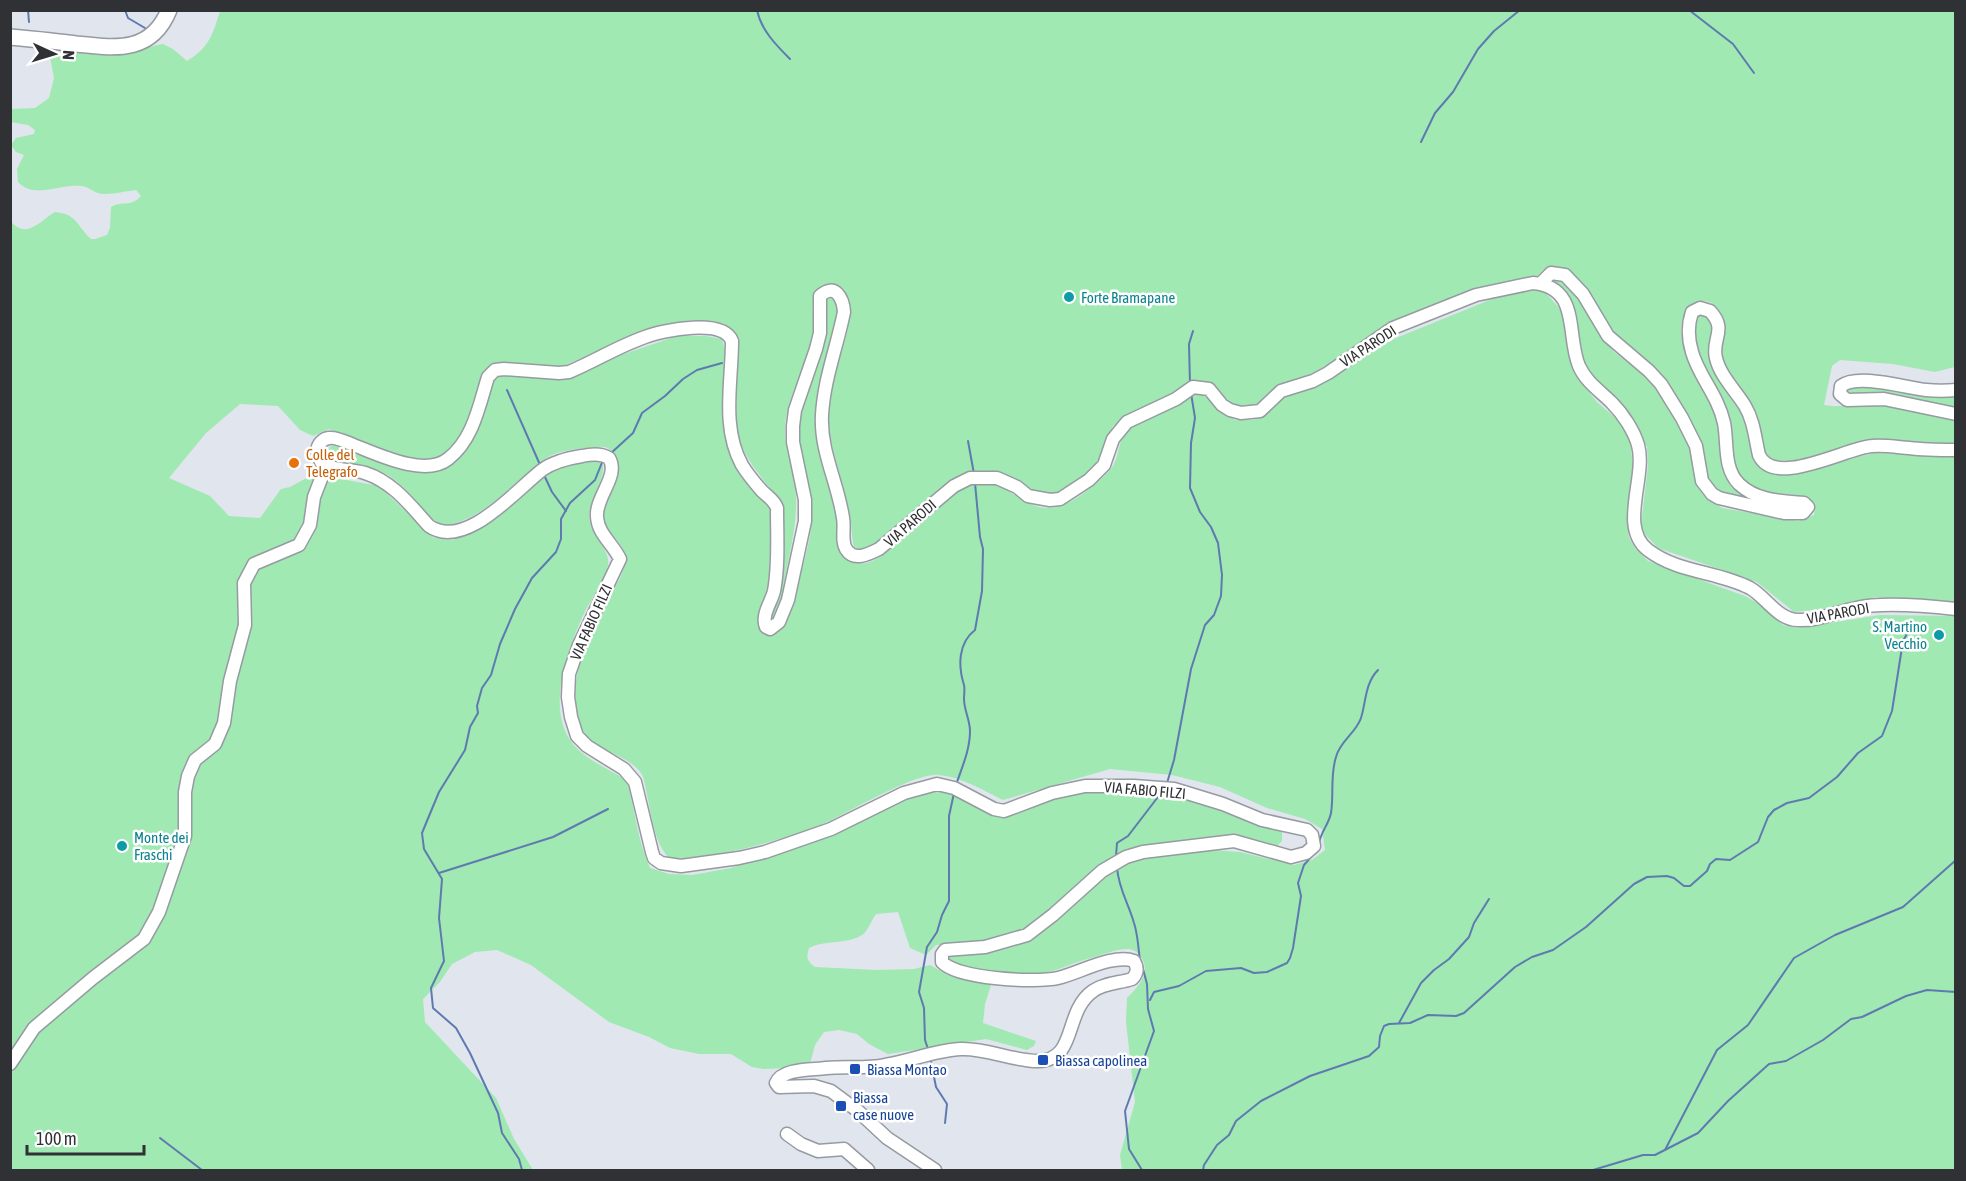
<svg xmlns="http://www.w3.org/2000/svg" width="1966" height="1181" font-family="'Asap Condensed',sans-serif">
<rect width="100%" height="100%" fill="#e1e5ed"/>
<g fill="#a0e9b2">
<path d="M220,11H1955V367L1935,372L1893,364L1840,360L1832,366L1824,405C1842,409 1860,401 1878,402L1955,420V444L1873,440L1858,442L1821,457L1801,461L1770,460L1766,456C1762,438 1760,419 1751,403C1743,387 1727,375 1722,357C1718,344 1728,333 1723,317C1711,287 1680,304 1681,331C1682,350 1692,371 1702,387C1706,393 1711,399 1714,406C1722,427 1716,454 1726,474C1732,485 1740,492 1751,500C1717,493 1710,495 1704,458L1629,348L1612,331L1565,270L1557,268L1543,270L1533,280L1480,288L1387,325L1363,343L1315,372L1275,387L1254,407L1232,404L1217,389L1203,381L1188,383L1176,392L1139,409L1113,426L1096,466L1063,491L1047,494L1032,491L1011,478L992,471H972L945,484L876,544L862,550L854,547C851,535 852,523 849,511C842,472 826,445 829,402C831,368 861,322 844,291C836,287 826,281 819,288C808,298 815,320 813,333C809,366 786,395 785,429C784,446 791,462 794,478C800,511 792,541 786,573C783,589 782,607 773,621H770L781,577L783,506L752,465L744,451L736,430L738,339L735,332L723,323L692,320L659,325L558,368L502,363L487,369C481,388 477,409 469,426C463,440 448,457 433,461C407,467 354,440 329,429L313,436L300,430L278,406L240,404L206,433L169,478L210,496L229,516L260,518L281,489L290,487L314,474L379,486L434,538L453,540L484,525L553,471L571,464L597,461L602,463C608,474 590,500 589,515C589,536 611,549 608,565C606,578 588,604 582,618C566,653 546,711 573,744C586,760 610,770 627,780C635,809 637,840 650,868L669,874L692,875L731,868L796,846L919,794L947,791L1007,816L1063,796L1080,792L1150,794L1184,797L1277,829L1282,832V841L1276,847L1269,846L1220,837L1130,849L1112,857L1044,916L1020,932L981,942L936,945L926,955L910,948L898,912L876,914C872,919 868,931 862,935C849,944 824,940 809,948C806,958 807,961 815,967L877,970L914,969L930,965L948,975L975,982H992L985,1004L983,1023L1036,1041L1034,1046L1027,1050L986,1039L888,1054L869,1044L857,1034L839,1030L824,1032L815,1045L810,1064L792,1068L763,1069L752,1067L731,1054H699L670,1048L649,1037L609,1022L531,965L497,950L475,952L452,964L440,982L423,999L425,1022L496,1098L514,1139L533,1170H11L10,221C28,240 39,221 55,212C77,214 76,225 91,239H95L107,235L110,228L111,207C123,200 130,208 141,196L136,190C125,191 108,196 98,193C92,191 87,186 81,186C59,183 35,200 18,182L17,169L24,155L16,152L11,145L16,138L34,134L35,130L28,125L11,122V109L35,108L49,98L54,78L49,52L118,53L163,44L173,49L187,61C209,48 213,34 220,11Z"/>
<path d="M1557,279L1570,287L1578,298L1599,333L1614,352L1648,378L1664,401L1690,447L1697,486L1704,496L1722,508L1798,521L1814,515L1815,504C1795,482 1758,510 1735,466L1724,402L1698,354L1695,326L1698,314L1707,315L1714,329L1710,358L1716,372L1741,410L1747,424L1756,461L1761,466L1804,471L1873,453L1955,455V604L1875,597L1833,608L1794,612L1757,582L1658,548L1644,533L1641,525L1648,466L1647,447L1635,423L1617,399L1601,387L1584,363L1576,313L1569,299L1554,282Z"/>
<path d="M1535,289L1545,292L1562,311L1566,328L1568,353L1577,377L1597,402L1619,421L1630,440L1633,465L1627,520L1629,538L1635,548L1648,561L1745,596L1761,605L1783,625L1797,628L1880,615L1955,616V1170H1122L1120,1155L1135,1102L1126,1022L1127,998C1134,991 1140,984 1144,976C1148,964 1140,949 1127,949C1116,949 1102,955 1091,958C1074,962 1058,971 1042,973C1010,978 976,972 947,960L948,955L1030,939L1062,916L1089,890L1109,875L1131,862L1148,857L1212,850L1240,852L1294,865L1312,860L1325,850L1322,829L1305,819L1267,808L1220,787L1172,775L1110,769L1003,800C983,790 961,777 939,775C915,772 847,814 821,825C781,840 710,861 669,858C653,841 651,811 646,790C645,784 644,777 641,773C626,753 596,752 582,731C578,725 577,712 576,705C571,673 591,631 606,602C613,589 624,576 625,561C628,542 600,532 603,509C605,491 627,473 615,454C612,451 608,447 604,447C598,446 591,448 585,448C575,449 560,451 550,456C544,459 538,466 532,470C504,492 478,522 441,526C421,512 409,488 388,475C370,465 349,466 330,459L326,451L331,446H337C371,459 430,489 460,457C479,437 485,405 494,380L502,375L569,379L618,356L677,336H706L722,339L726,353L724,424L727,444L734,464L753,491L770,509L771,514L769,580L758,622L760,632C772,640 783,629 788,618C791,611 792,603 794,596C801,572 812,540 812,515C811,484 797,454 799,424C801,401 813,380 820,358C825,339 825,319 826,299L831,297L835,299L839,308L815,410C813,446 827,480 836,514C840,529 833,546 845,558C850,563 861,564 867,563C887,558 941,503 961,488C965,486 969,483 974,483C1013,476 1028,528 1075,499C1084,494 1108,474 1113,466C1120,454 1118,438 1129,428C1139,418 1168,412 1182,402C1189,397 1193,392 1202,393L1226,415L1235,420H1253L1265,416L1280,400L1396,338L1492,299Z"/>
<polygon points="1867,385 1897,391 1955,397 1955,407 1856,394 1847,391 1846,388"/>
</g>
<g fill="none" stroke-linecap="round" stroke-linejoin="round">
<g stroke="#5e7ab1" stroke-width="2">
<polyline points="28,10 29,22"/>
<polyline points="125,10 128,18 145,28"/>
<path d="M757,10C761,30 776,45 790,59"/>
<polyline points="1689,10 1733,44 1754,73"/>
<polyline points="1421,142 1435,113 1453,92 1478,49 1494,31 1520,10"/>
<polyline points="1190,384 1189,344 1193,331"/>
<polyline points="507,390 541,467"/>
<polyline points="968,441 974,474"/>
<polyline points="610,454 633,433 642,413 665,396 683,379 697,370 722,363"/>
<polyline points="544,475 552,492 566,511"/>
<polyline points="1167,783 1174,760 1191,669 1205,625 1214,615 1221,596 1222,575 1218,543 1211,527 1200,512 1190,488 1191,443 1195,418 1191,393"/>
<path d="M956,785C962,767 970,750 970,731C970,720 964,710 964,699C964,695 965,689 964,685C958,666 958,643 975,630L982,591L983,549L980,537L975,483"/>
<path d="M1319,844C1320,833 1329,824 1331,813C1334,795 1330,775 1336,757C1340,741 1356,733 1361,718C1366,702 1365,683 1378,670"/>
<polyline points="1116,856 1117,843 1128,836 1161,793"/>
<path d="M1117,868C1119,890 1128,902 1134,923C1138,935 1138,947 1140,960"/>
<polyline points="439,873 553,837 608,809"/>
<polyline points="1150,1000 1154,992 1179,986 1206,971 1241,968 1254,973 1267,972 1287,963 1290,958 1293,948 1301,896 1298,883 1304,865 1318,849"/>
<polyline points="1399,1023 1421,983 1434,970 1449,959 1469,937 1474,923 1489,899"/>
<polyline points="928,1049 925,1040 924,1008 919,992 927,947 937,932 942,915 949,901 949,816 954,793"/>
<polyline points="930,1057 936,1087 947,1104 945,1123"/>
<polyline points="160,1138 202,1170"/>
<polyline points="1665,1150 1717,1050 1748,1025 1794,958 1835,935 1903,907 1956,860"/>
<polyline points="522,1170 519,1159 502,1133 498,1113 470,1053 456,1028 433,1008 431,988 444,961 439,918 442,879 424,849 422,833 439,792 465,750 470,727 478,713 477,706 482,688 491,675 500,644 515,609 532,578 556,552 561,539 561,519 570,503 595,480 603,460"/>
<polyline points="1142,1170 1129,1149 1125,1111 1154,1031 1148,1009 1147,984 1143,969"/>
<polyline points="1203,1170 1204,1165 1217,1145 1229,1135 1236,1121 1261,1101 1310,1076 1369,1056 1379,1047 1380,1036 1384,1026 1389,1024 1410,1023 1428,1015 1456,1016 1464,1013 1515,967 1532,957 1553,950 1586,927 1634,884 1647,877 1667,876 1674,878 1684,886 1690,886 1707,871 1710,864 1716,859 1730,860 1758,842 1768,817 1774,810 1787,803 1809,798 1837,777 1858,753 1882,736 1892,711 1903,641 1913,623"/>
<polyline points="1593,1170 1643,1155 1655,1155 1698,1133 1728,1101 1769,1064 1786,1061 1823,1040 1851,1019 1862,1017 1906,996 1927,990 1956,992"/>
</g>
<defs>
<g id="minor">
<path d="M1541,283L1551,273L1565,275L1583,294L1608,336L1649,371L1661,384L1682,418L1696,446L1702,481L1712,494L1719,498L1784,513H1803L1808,507L1804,503C1780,501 1757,501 1739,484C1723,468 1728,443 1724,423C1718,395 1699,377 1692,352C1688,339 1688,324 1692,312L1700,308L1710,311C1728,330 1711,339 1716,358C1720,376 1736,391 1745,406C1754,421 1755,438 1759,455C1774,489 1848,447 1872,446C1884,445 1897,447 1909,448C1925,450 1940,450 1956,450"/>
<path d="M1956,390C1946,391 1936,391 1926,390C1906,388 1858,373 1841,386L1840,394L1847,400L1884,399L1956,414"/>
<polyline points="10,1064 34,1028 93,978 144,939 159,912 185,836 185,792 188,776 195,760 215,744 224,723 230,681 245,625 244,583 254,564 299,545 310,525 314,497 326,466"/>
<polyline points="787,1134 801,1144 818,1151 844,1149 868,1170"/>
<path d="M935,1170L887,1138L858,1111L831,1091L814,1086L779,1087L776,1083C782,1068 812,1070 826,1068C846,1066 866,1069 885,1065C910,1061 936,1050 961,1049C987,1048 1012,1061 1038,1061C1078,1060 1063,1012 1093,991C1104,983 1120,983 1132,979C1138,973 1138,968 1134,961C1114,953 1079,973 1058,978C1036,983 957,979 942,962V954L945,950L985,947L1027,935L1053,915L1102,871L1126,857L1143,852L1234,841L1291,857L1306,853L1314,846L1312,835L1307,830L1262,820L1223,804L1174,789L1134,786H1085L1052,793L1004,811L994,809L954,788L937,784L904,793L831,829L765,852L739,858L681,866L661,863L654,858L652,852L635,782L624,769L587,746L577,736L571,717L568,697L569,674L579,645L620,559C613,544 598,534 597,517C595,497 620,476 609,458C601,453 591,454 582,456C569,458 553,462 542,470C516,490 465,551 429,526C410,505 393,482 365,473C350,468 334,472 321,462L317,451C318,444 322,439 329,438C336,437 344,441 351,444C375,453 424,478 448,459C473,440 479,406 488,377L495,370L504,369L559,373L569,372C595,361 619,346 645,337C664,330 723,318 732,341C732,382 721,427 742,465C748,475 755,483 762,491C768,497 774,500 777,508C777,535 779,565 774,591C771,603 761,615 766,627L770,629L779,622L788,600L805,521V500L793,442V426L795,410L816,349L820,333V296C835,282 843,298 844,312C837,347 824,379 822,415C820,451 838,483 843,518C845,527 841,541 846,549C854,562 869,554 879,549L954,486L970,478H997L1017,487L1028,496L1050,500L1060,499L1089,480L1104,465L1113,439L1127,422L1176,399L1193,387L1209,389L1222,405L1230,410L1241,413L1260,411L1281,391L1313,381L1328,373L1393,328L1476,295L1533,283C1581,287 1566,336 1579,366C1586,382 1600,391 1612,403C1623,414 1634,431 1638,445C1647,477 1618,527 1648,550C1678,573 1717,571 1750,588C1766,597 1778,620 1798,620C1818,621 1836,612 1856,608C1881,602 1929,606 1956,609"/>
</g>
<path id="major" d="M10,37C32,39 54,41 76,44C115,48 151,54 169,10"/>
</defs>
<use href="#minor" stroke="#969aa1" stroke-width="15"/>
<use href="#major" stroke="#969aa1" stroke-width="18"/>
<use href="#minor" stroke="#fff" stroke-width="12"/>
<use href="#major" stroke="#fff" stroke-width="15"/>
</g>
<g fill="#0f9aa8" stroke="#fff" stroke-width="2">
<circle cx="1069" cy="297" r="6"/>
<circle cx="1939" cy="635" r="6"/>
<circle cx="122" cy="846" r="6"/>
</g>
<circle fill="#e8710a" stroke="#fff" stroke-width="2" cx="294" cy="463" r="6"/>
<g fill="#1a4fb4" stroke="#fff" stroke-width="2">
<rect x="1037" y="1054" width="12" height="12" rx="3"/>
<rect x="849" y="1063" width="12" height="12" rx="3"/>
<rect x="835" y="1100" width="12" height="12" rx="3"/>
</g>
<g text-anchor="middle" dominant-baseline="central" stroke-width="5" stroke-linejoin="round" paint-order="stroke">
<g font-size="15" fill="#0d838f" stroke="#fff" text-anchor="start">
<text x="1081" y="297">Forte Bramapane</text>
<text x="1927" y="626" text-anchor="end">S. Martino<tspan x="1927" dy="17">Vecchio</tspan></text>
<text x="134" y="837">Monte dei<tspan x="134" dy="17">Fraschi</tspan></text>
</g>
<g font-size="15" fill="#303134" stroke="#fff">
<text transform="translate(1368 346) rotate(-33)">VIA PARODI</text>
<text transform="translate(910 523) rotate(-41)">VIA PARODI</text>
<text transform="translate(1838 613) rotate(-10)">VIA PARODI</text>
<text transform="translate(591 622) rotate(-66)">VIA FABIO FILZI</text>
<text transform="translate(1145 790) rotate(5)">VIA FABIO FILZI</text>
</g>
<g font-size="15" fill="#c56008" stroke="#fff" text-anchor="start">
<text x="306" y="454">Colle del<tspan x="306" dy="17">Telegrafo</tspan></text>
</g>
<g font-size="15" fill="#164399" stroke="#fff" text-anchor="start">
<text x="1055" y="1060">Biassa capolinea</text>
<text x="867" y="1069">Biassa Montao</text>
<text x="853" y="1097">Biassa<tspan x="853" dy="17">case nuove</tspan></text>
</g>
</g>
<rect width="1966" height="1181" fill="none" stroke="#303134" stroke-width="24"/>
<g transform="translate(54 54) rotate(94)" stroke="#ffffff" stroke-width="4.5" paint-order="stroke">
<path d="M0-4.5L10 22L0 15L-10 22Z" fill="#303134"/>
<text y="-9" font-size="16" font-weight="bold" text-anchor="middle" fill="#303134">N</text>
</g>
<path d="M27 1145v9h117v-9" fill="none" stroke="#303134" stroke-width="3"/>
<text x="36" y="1145" font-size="18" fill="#303134" stroke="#ffffff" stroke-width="4.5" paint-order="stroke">100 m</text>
</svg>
